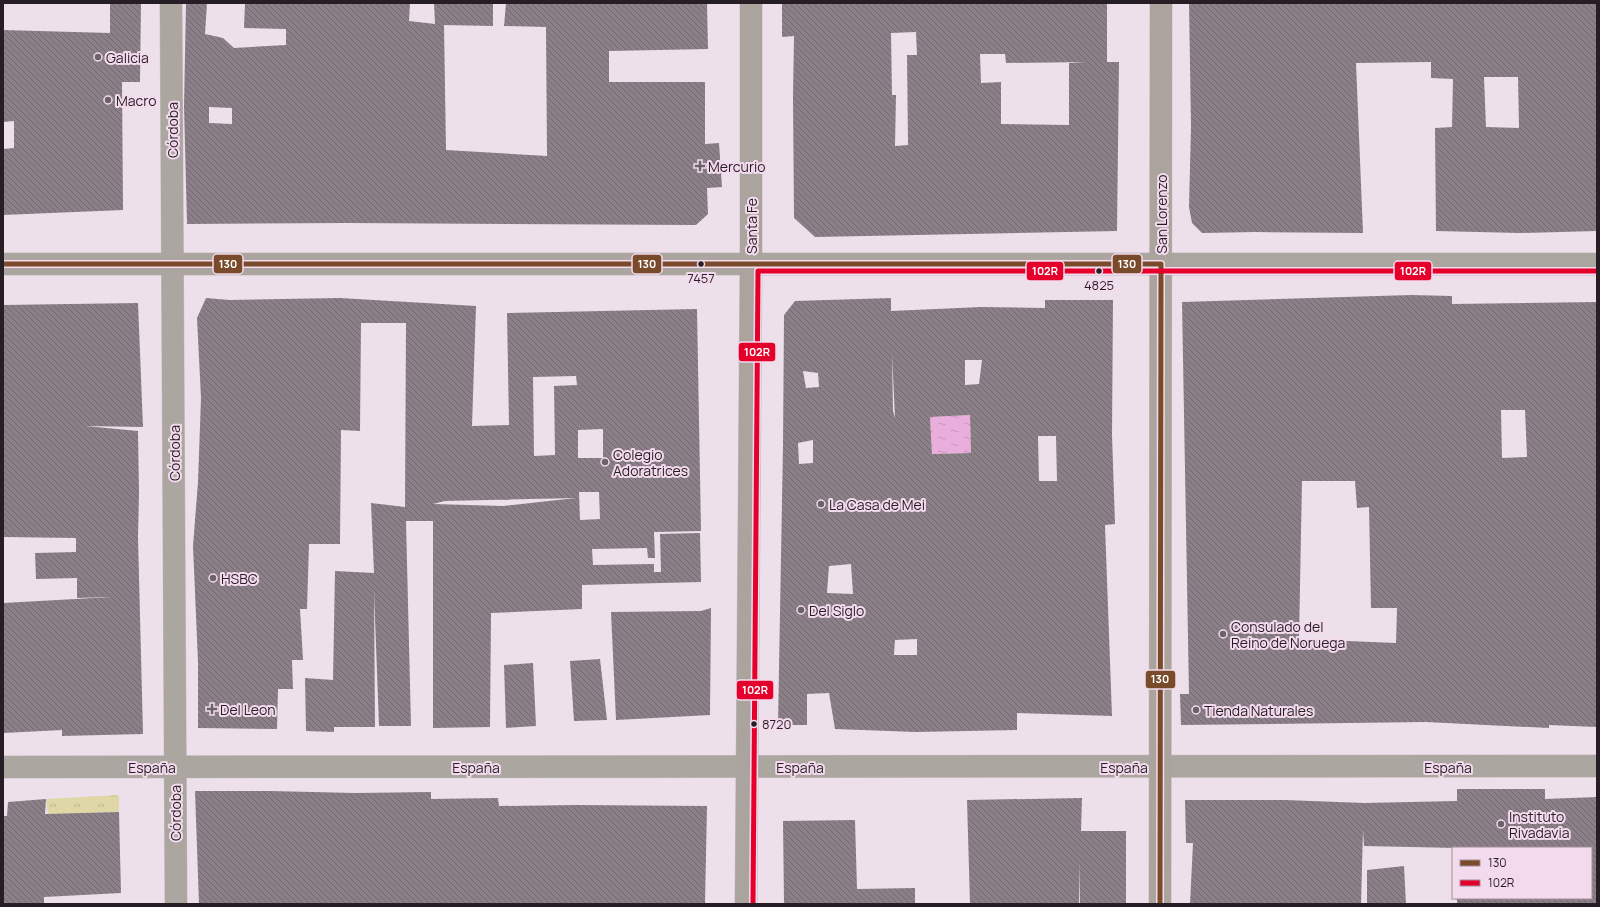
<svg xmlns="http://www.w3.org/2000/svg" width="1600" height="907" font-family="Manrope,sans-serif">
<defs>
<pattern id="grass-tufts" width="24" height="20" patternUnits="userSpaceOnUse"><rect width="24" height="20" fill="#e0d7a7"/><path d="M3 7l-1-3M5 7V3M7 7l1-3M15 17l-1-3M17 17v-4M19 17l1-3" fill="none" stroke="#c0b890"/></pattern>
<pattern id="water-ripples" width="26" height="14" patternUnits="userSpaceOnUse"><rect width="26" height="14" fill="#eaaedd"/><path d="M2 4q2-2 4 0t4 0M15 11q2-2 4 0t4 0" fill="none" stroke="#c995be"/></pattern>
<pattern id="building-back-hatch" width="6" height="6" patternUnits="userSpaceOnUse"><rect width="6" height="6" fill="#8b8088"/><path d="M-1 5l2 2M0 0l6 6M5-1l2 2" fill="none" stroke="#72686f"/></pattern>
</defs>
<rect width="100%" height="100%" fill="#ede0ea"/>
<polygon fill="url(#grass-tufts)" points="119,795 119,812 48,814 46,799"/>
<polygon fill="url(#water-ripples)" points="970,415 971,453 932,454 930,417"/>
<g fill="url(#building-back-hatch)" fill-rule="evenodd">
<polygon points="110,3 141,3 140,82 122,82 123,210 3,215 3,149 14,148 14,121 3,122 3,30 110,33"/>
<path d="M186,3H207L205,34L223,38L234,48L286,45V29L244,28L245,3H410L409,21L435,24L434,3H493V26L444,25L446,150L547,156L546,27L504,26L506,3H707L708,49L609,51V82H705V144L719,143L722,187L707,188L708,214L696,225L349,223L187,224L184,106ZM209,107L232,108V124L209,123Z"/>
<path d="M782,3H1107V62H1119L1117,231L815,237L794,218L793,97L794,36L782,37ZM916,32L917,55H907L908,145L895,146L896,95H892L891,33ZM980,54H1005L1006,63L1086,62L1069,63V125L1001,124V82L981,83Z"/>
<path d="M1189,3H1597V231L1520,233L1436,231L1435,128L1452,127L1453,79L1431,78V62L1356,63L1363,233L1255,232L1202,233L1192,223L1189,207L1191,127ZM1484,77H1518L1519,128L1486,127Z"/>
<path d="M1411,295L1452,296V304L1597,302V727L1549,725V728L1426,722L1181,725L1180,694H1189L1182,302ZM1501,410H1525L1527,457L1502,458ZM1302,481H1355L1357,508L1369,507L1371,608H1397L1396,643L1299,639Z"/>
<path d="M206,298L230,300L340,298L476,306L472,426L509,425L507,313L697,309L701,531L654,532L655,558H648L647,548L592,549L593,565L654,564V572H661L660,534L700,533L701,582L582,585V609L491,613L490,727L433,728V521H406L411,726H379L374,591L375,727H334V732L306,731L305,678L333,680L335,571L374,573L371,503L405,507L406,323H361L360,431L341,430L340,544H309L307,609H300L303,660H292L293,689H278L277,729L198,728V662L193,546L198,482L201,398L197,318ZM576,376L577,385L554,386L555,455L534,456L533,377ZM603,429V458H578V430ZM579,492H599L600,519L580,520ZM576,498L503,506L433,504L445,501Z"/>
<path d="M891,298V311L981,307L1045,308V300H1113L1112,435L1115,524L1105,525L1112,716L1017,713V730L916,732L835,729L829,693L807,694V725H778L783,445L784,315L795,301ZM892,353L895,418L893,411ZM965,360H982L979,384L965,385ZM803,371L818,373L819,387L806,388ZM970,415L971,453L932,454L930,417ZM1038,436H1056L1057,481H1039ZM813,440V463L799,464L798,443ZM851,564L853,594L827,593L829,566ZM917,639V655H894L895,640Z"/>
<polygon points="138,303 143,427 85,426 138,431 139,493 138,537 143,734 62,736 62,730 3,733 3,603 112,597 77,598 77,578 36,579 35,553 76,552 76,538 3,537 3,305"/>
<polygon points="711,608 710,715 616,720 611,612 701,611"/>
<polygon points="600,659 607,720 574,721 570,661"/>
<polygon points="533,663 536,726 506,728 504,665"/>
<polygon points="1457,789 1545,789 1545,799 1597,797 1597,904 1457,904 1457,898 1591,898 1591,848 1457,848 1364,846 1363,830 1361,904 1190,904 1193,843 1186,843 1185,800 1285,800 1364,803 1457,801"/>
<polygon points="195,791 270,791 355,793 431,792 431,799 498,798 499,806 576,805 707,806 705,904 199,904"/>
<polygon points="1082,798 1081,831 1126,831 1126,904 1080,904 1080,862 1079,904 970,904 967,800"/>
<polygon points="46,799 45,814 119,812 121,893 44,897 44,904 4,904 4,893 3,893 3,816 7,816 8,802"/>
<polygon points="855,820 857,889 915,888 915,904 784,904 783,821"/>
<polygon points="1404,866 1406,904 1367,904 1367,870"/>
</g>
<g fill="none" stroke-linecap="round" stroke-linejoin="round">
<defs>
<g id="street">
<polyline points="171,3 176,904"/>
<polyline points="3,264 1597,264"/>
<polyline points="3,767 1597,766"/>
</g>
<g id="secondary">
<polyline points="746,904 751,264 751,3"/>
<polyline points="1160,904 1161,3"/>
</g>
</defs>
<use href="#street" stroke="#c9bec6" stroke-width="23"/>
<use href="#secondary" stroke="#c9bec6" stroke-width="23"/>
<use href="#street" stroke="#aba69f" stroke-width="22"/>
<use href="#secondary" stroke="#aba49e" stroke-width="22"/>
<defs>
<polyline id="bus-1" points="3,264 1161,264 1160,904"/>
<polyline id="bus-2" points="753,904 758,271 1597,271"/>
</defs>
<use href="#bus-1" stroke="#f3daed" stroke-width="8"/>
<use href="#bus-2" stroke="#f3daed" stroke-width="8"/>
<use href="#bus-1" stroke="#7a4b2a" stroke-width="5"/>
<use href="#bus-2" stroke="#e4002b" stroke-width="5"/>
</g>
<g fill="#6c626a" stroke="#f3daed" stroke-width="1.5">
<circle cx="98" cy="57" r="4"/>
<circle cx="108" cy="100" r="4"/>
<path d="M698 160h4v4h4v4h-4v4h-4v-4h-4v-4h4z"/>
<circle cx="605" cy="462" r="4"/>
<circle cx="821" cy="504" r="4"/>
<circle cx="213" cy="578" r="4"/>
<circle cx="801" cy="610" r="4"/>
<circle cx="1223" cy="634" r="4"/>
<path d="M210 703h4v4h4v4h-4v4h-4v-4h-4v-4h4z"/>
<circle cx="1196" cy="710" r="4"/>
<circle cx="1501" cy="824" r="4"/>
</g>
<g fill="#271e25" stroke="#f3daed" stroke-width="1.5">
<circle cx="701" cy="264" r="3.5"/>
<circle cx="1099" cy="271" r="3.5"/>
<circle cx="754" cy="724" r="3.5"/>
</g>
<g text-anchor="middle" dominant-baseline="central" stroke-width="4" stroke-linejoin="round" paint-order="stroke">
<g font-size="13" fill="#271e25" stroke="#f3daed">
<text x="701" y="278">7457</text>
<text x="1099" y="285">4825</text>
<text x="762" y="724" text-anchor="start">8720</text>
</g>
<g font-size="14" fill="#271e25" stroke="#f3daed" text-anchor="start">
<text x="106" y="57">Galicia</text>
<text x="116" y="100">Macro</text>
<text x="708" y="166">Mercurio</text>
<text x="613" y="454">Colegio<tspan x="613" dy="16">Adoratrices</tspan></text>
<text x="829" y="504">La Casa de Mei</text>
<text x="221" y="578">HSBC</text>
<text x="809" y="610">Del Siglo</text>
<text x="1231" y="626">Consulado del<tspan x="1231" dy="16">Reino de Noruega</tspan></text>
<text x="220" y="709">Del Leon</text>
<text x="1204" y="710">Tienda Naturales</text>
<text x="1509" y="816">Instituto<tspan x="1509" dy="16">Rivadavia</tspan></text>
</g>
<g font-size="14" fill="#271e25" stroke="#f3daed">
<text transform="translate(172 130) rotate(-90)">Córdoba</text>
<text transform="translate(1161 214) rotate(-90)">San Lorenzo</text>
<text transform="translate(751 226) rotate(-90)">Santa Fe</text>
<text transform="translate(174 453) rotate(-90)">Córdoba</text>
<text x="152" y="767">España</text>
<text x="476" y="767">España</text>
<text x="800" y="767">España</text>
<text x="1124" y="767">España</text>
<text x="1448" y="767">España</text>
<text transform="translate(175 813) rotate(-90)">Córdoba</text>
</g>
</g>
<g stroke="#f3daed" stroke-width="1.5">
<rect x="213" y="254" width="30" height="20" rx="4" fill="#7a4b2a"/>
<rect x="632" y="254" width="30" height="20" rx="4" fill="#7a4b2a"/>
<rect x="1112" y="254" width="30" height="20" rx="4" fill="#7a4b2a"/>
<rect x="1026" y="261" width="38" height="20" rx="4" fill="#e4002b"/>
<rect x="1394" y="261" width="38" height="20" rx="4" fill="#e4002b"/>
<rect x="738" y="342" width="38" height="20" rx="4" fill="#e4002b"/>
<rect x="1145" y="670" width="31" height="19" rx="4" fill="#7a4b2a"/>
<rect x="736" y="680" width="38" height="20" rx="4" fill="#e4002b"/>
</g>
<g font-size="11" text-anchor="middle" font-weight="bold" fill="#fff">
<text x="228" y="268">130</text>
<text x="647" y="268">130</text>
<text x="1127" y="268">130</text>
<text x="1045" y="275">102R</text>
<text x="1413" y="275">102R</text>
<text x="757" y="356">102R</text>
<text x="1160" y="683">130</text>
<text x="755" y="694">102R</text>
</g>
<rect width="1600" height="907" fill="none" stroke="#271e25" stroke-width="8"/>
<rect x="1452" y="847" width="140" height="52" fill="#f3daed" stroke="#a18f9d"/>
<rect x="1460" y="860" width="20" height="6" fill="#7a4b2a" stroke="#a18f9d"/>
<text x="1488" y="867" font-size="12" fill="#271e25">130</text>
<rect x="1460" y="880" width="20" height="6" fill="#e4002b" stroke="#a18f9d"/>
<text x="1488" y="887" font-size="12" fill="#271e25">102R</text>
</svg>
